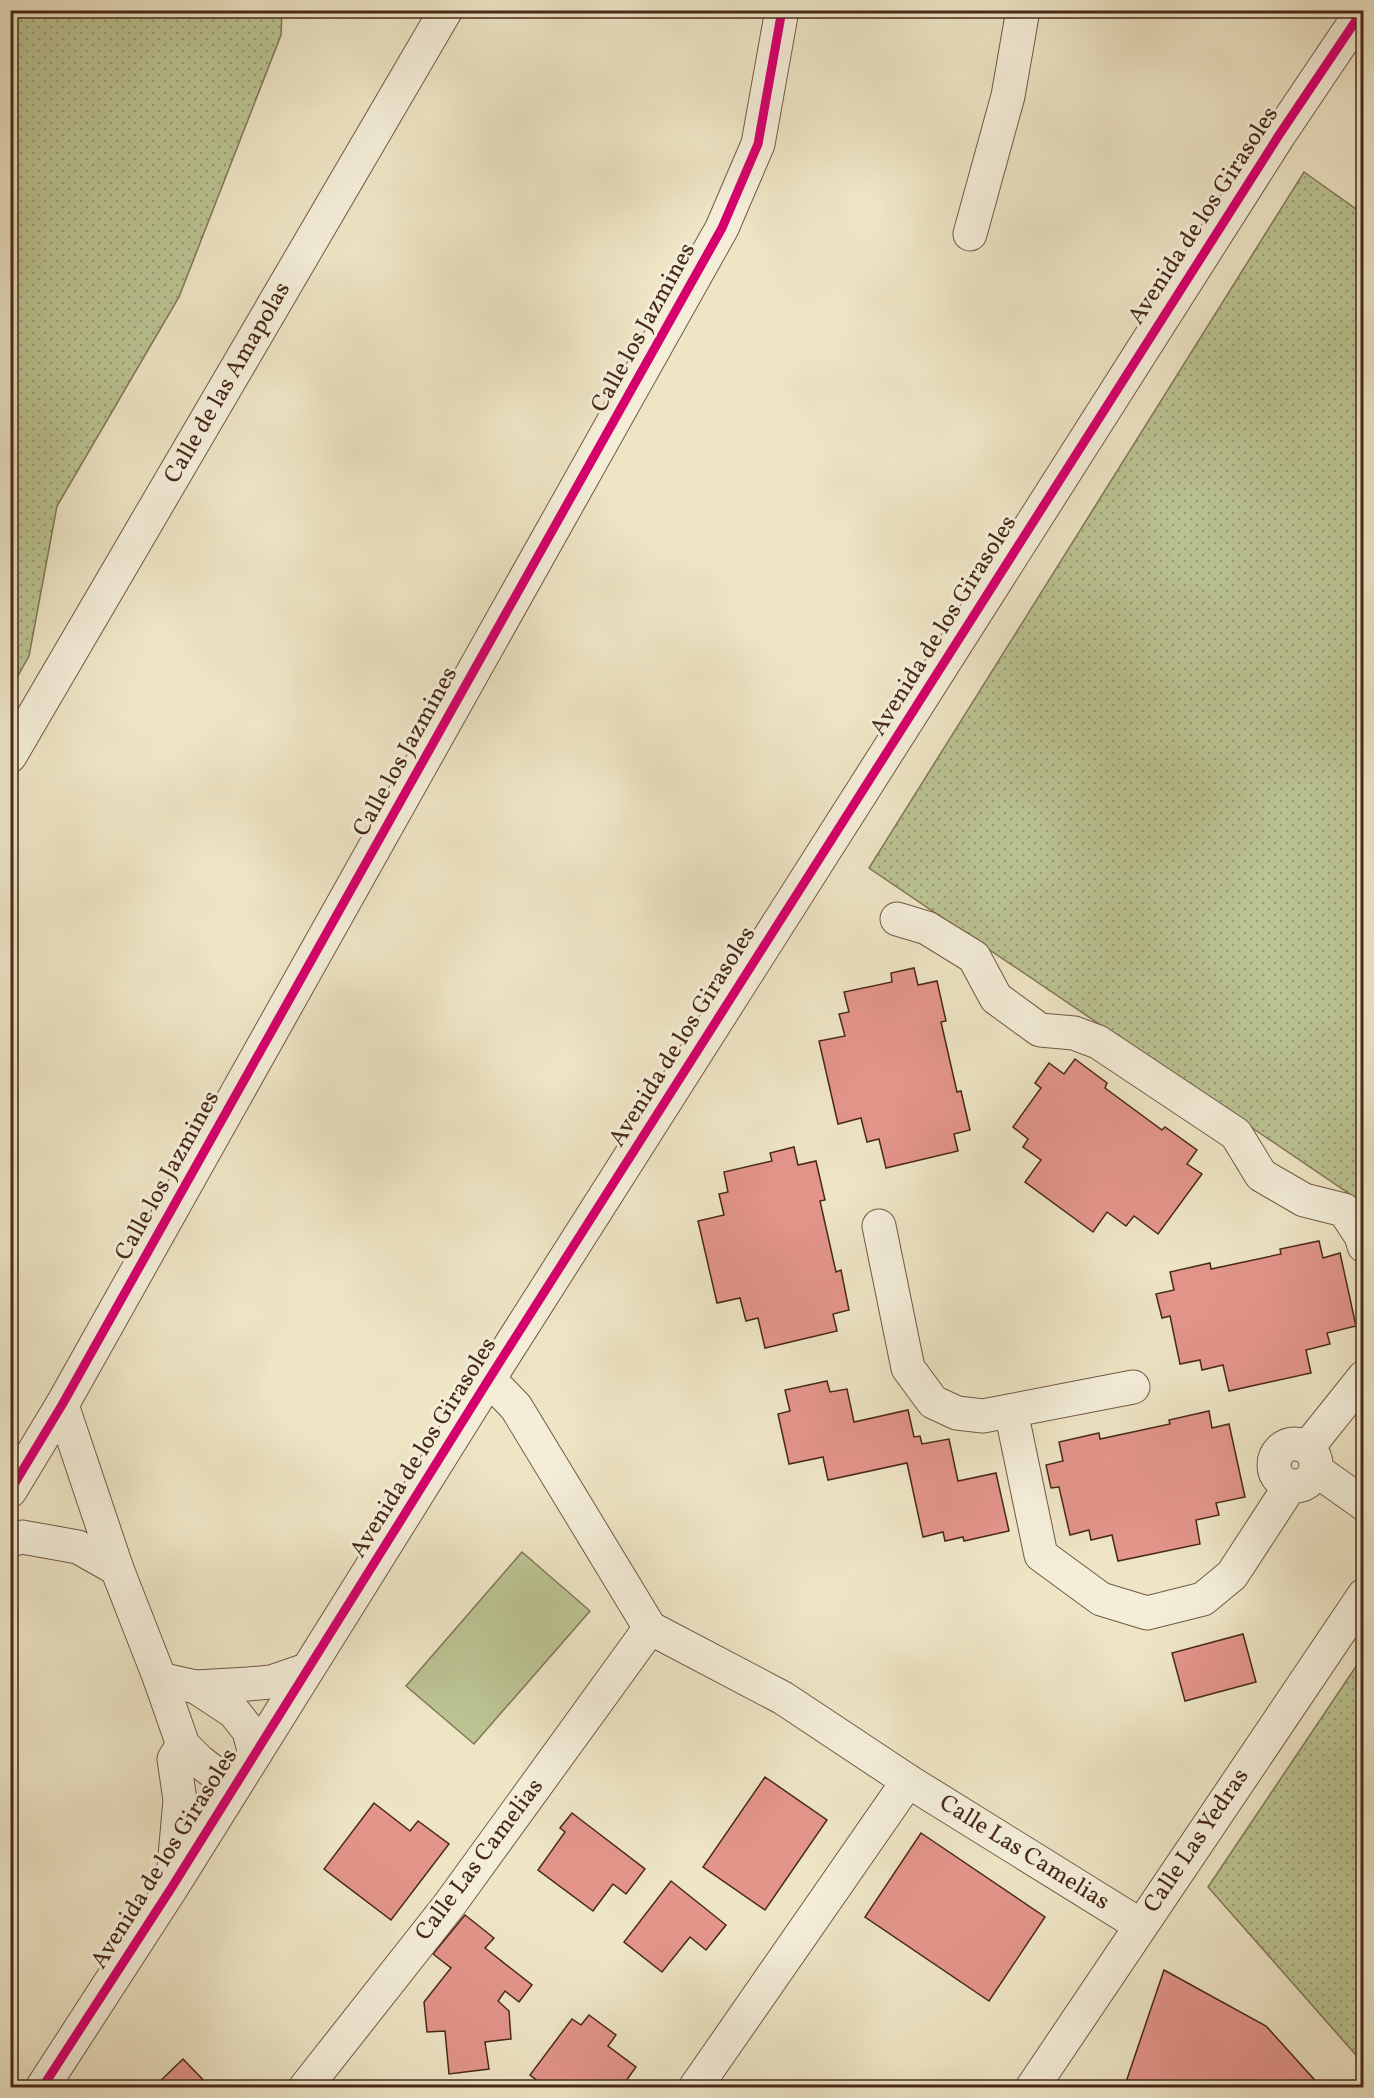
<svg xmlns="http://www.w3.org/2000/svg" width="1374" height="2098" font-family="Vollkorn,serif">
<defs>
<pattern id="green-dots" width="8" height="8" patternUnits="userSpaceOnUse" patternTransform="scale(1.5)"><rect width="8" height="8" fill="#bbc392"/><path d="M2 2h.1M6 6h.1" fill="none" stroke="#9a9e76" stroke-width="1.8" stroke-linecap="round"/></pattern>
</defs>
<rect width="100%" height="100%" fill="#eee5c5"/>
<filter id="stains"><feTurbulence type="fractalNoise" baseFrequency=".00333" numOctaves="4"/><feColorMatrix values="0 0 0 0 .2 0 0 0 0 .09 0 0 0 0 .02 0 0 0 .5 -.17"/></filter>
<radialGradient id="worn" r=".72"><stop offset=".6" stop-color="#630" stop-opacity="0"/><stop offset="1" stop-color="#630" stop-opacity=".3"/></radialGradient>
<g fill="url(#green-dots)" stroke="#827656" stroke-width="1.5">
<polygon points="11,10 282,11 281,35 179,297 57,506 29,656 11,688"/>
<polygon points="1304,172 1363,214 1363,1203 869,868"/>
<polygon points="1363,1656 1363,2063 1208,1887"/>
</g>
<polygon fill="#bbc392" stroke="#827656" stroke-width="1.5" points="522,1552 590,1611 474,1744 406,1686"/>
<g fill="#e3958a" stroke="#482919" stroke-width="1.5">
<polygon points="914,968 918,985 937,981 946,1021 941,1022 957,1092 961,1091 970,1130 954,1134 958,1151 886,1168 879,1139 867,1142 861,1118 838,1124 819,1041 845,1036 839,1014 849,1012 844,992 892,982 891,973"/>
<polygon points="1075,1059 1107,1083 1105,1088 1162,1130 1165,1127 1197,1150 1187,1164 1202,1174 1158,1234 1134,1216 1126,1226 1107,1212 1093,1232 1025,1182 1041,1160 1023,1147 1028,1139 1013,1127 1041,1088 1035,1083 1049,1063 1064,1074"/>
<polygon points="794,1147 798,1165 816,1161 825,1200 820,1201 836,1272 841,1270 849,1310 833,1314 837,1331 765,1348 758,1318 746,1321 740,1298 717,1303 698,1221 724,1215 719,1194 728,1192 724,1172 772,1161 770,1153"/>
<polygon points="1319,1241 1323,1258 1340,1253 1356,1326 1327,1333 1330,1344 1306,1350 1311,1373 1229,1391 1223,1365 1202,1370 1200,1360 1180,1364 1170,1316 1162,1318 1156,1294 1174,1290 1170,1272 1210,1263 1211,1269 1281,1254 1280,1249"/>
<polygon points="827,1381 830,1392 847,1389 854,1422 908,1410 914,1437 920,1436 922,1444 949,1439 958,1481 996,1473 1009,1531 964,1541 963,1537 945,1541 943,1532 923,1537 907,1463 828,1480 823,1457 789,1464 778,1414 790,1411 785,1390"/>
<polygon points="1209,1411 1212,1428 1229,1424 1245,1497 1216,1503 1219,1515 1196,1520 1200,1544 1118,1561 1112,1535 1091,1540 1089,1530 1070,1535 1059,1487 1051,1488 1046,1465 1063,1461 1059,1442 1099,1433 1100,1439 1170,1424 1169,1420"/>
<polygon points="1243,1634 1256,1682 1185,1701 1172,1653"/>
<polygon points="765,1777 827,1820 765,1910 703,1867"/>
<polygon points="374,1803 410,1831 418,1821 449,1844 391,1920 324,1869"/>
<polygon points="572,1813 645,1869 626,1894 613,1884 593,1911 538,1870 565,1832 560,1828"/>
<polygon points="921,1833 1045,1917 989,2001 865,1917"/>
<polygon points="671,1881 726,1925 706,1950 690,1937 662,1972 624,1942"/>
<polygon points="465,1915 494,1938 485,1948 532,1985 519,2002 505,1991 498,2001 509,2011 511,2039 485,2042 489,2069 449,2074 445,2031 427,2032 424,2002 451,1968 433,1954"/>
<polygon points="1164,1970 1266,2026 1322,2088 1124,2088"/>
<polygon points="589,2015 616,2035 608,2046 636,2067 621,2088 547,2088 530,2075 572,2019 581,2025"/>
<polygon points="183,2059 211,2088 153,2088"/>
</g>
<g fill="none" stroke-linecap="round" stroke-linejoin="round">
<defs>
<g id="minor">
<polyline points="970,234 1008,96 1023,10"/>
<polyline points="10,756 446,10"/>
<polyline points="897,919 927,928 974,957 996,998 1040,1030 1074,1033 1098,1042 1236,1134 1261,1175 1304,1200 1344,1210 1361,1236 1364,1246"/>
<polyline points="879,1226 908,1368 933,1402 957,1413 983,1416 1133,1387"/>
<polyline points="489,1379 516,1407 650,1628 783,1698 908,1781 1140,1925"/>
<polyline points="62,1405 117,1569 160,1679 183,1745 199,1761 216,1774 229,1777 242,1773"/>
<polyline points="1011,1411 1041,1555 1101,1599 1147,1613 1203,1599 1232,1575 1290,1486"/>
<circle cx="1295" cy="1465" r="21"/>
<polyline points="1308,1447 1364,1377"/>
<polyline points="1316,1470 1364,1504"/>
<polyline points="10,1491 62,1405 722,228 758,144 782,10"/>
<polyline points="10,1540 22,1537 78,1547 117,1569"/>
<polyline points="160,1679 196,1687 248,1684 271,1682 306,1670"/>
<polyline points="196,1687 234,1712 249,1731 255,1754"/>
<polyline points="173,1878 180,1800 174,1759 183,1745"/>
<polyline points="42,2088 172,1887 489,1379 1279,135 1363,10"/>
<polyline points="305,2088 450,1904 650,1628"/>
<polyline points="695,2088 908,1781"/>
<polyline points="1032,2088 1364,1595"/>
</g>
</defs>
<use href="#minor" stroke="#725844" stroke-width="35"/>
<use href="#minor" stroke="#f4eed9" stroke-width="33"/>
<defs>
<g id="cycleway">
<polyline points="10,1491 62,1405 722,228 758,144 782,10"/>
<polyline points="42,2088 172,1887 489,1379 1279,135 1363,10"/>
</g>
</defs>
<use href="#cycleway" stroke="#f4eed9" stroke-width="13"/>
<use href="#cycleway" stroke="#d6006c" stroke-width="9"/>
</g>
<g text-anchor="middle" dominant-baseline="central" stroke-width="6" stroke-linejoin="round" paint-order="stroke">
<g font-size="24" fill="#482919" stroke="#f4eed9">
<text transform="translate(1204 216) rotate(-57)">Avenida de los Girasoles</text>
<text transform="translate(644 328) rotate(-61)">Calle los Jazmines</text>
<text transform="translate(228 383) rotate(-60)">Calle de las Amapolas</text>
<text transform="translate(944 626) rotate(-58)">Avenida de los Girasoles</text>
<text transform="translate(406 752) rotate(-61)">Calle los Jazmines</text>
<text transform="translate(683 1037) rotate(-58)">Avenida de los Girasoles</text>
<text transform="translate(168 1176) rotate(-61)">Calle los Jazmines</text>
<text transform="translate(424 1448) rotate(-58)">Avenida de los Girasoles</text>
<text transform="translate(1197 1841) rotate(-56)">Calle Las Yedras</text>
<text transform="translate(1024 1853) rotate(32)">Calle Las Camelias</text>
<text transform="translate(165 1859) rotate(-58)">Avenida de los Girasoles</text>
<text transform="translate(480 1860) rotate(-53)">Calle Las Camelias</text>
</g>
</g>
<rect width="1374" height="2098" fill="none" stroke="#eee5c5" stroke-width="36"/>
<rect x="12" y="12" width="1350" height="2074" fill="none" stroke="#482919" stroke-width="3"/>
<rect x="18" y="18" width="1338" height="2062" fill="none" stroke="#482919" stroke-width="1.5"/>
<rect width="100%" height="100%" filter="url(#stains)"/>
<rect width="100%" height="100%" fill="url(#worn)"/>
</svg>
